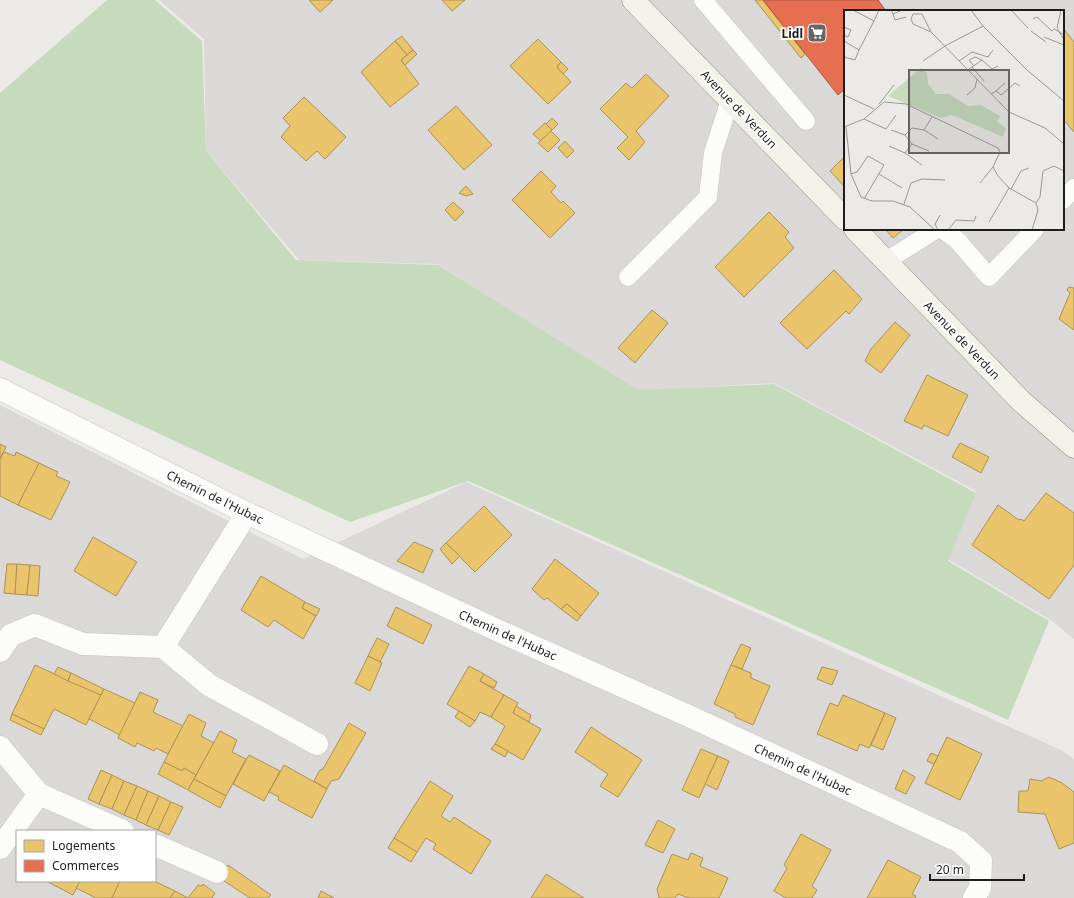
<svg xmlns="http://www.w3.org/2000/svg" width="1074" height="898" font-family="'Noto Sans',sans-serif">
<rect width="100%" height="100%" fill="#ebeae6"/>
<g fill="#dad9d7" fill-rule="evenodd">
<path d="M159,0H1074V639L1052,621L948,559L976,491L774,383L636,391L437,264L299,260L206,151L204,39ZM845,11H1063V229H845Z"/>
<path d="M0,405L303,559L466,482L1061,750L1074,759V898H0ZM17,831H155V881H17Z"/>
</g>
<polygon fill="#c5dbbb" points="107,0 155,0 202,41 206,151 296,260 438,265 638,390 774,384 976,493 948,561 1049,621 1008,720 468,481 350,522 0,360 0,93"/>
<g fill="#e9c46a" stroke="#ac9253">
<polygon points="309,0 333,0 320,12"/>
<polygon points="442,0 465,0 452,11"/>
<polygon points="755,0 763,0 805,54 801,58"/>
<polygon points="1063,28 1074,42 1074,132 1063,119"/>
<polygon points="402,36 413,50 407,55 395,41"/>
<polygon points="538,39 561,62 557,67 571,82 548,104 510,66"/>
<polygon points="395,41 407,55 401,60 419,84 390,107 361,72"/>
<polygon points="413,50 417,54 405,65 401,60"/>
<polygon points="561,62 568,69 563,74 557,67"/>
<polygon points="646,74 669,96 636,131 645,142 629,160 617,148 628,137 600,109 626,83 632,88"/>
<polygon points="304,97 346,137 325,159 317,151 306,161 281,137 290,126 283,118"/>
<polygon points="456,106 492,145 464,170 428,130"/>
<polygon points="552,118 558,124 552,130 546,124"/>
<polygon points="545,123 552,130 541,141 533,134"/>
<polygon points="551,131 560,140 548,152 538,143"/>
<polygon points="565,141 574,151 567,158 558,148"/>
<polygon points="845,156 845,187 830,171"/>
<polygon points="541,171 556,186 551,192 561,203 563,201 575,213 550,238 512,200"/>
<polygon points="466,186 473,194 466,196 459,193"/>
<polygon points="453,202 464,212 455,221 445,210"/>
<polygon points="769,212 789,232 785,237 794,248 744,297 715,267"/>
<polygon points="885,229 904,229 893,238"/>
<polygon points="834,270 862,299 849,314 846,311 807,349 780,323"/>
<polygon points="1069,287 1074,288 1074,330 1059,319 1070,293 1067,290"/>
<polygon points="652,310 668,323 635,363 618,348"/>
<polygon points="895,322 910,335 881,373 865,361 871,349"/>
<polygon points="927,375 968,395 948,436 924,425 922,429 904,421"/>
<polygon points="960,443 989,457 981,473 952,457"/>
<polygon points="0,444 6,447 0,459"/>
<polygon points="4,452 15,456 16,452 39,463 18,505 0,496 0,459"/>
<polygon points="39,463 58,472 56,476 70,482 51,520 18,505"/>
<polygon points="1046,493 1074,513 1074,565 1049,599 972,545 998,505 1019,520 1021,519 1024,521"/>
<polygon points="484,506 512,535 475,572 446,543"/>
<polygon points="93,537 137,562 116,596 74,571"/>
<polygon points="414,542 433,550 423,573 397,561"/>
<polygon points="446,543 460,556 452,564 440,549"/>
<polygon points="555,559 599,593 581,616 567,604 561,609 547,598 544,600 532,589"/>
<polygon points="7,564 17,564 15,594 4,593"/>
<polygon points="17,564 30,565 27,595 15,594"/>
<polygon points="30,565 40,566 38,596 27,595"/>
<polygon points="261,576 305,602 302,608 316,616 303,639 274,620 268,627 241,610"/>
<polygon points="305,602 320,609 316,616 302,608"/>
<polygon points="567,604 581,616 577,621 561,609"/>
<polygon points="396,607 432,625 423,644 387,626"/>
<polygon points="377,638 389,644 380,662 368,656"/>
<polygon points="741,644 751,648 742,669 731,665"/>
<polygon points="368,656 382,663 370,691 355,683"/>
<polygon points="35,665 101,695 86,725 54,709 44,729 12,714"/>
<polygon points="731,665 751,673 751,678 770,686 753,725 735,717 735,714 714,704"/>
<polygon points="469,666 484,674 480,681 504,695 491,717 480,712 475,721 447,704"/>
<polygon points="58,667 71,673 68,681 54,674"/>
<polygon points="822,667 838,671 832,685 817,679"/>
<polygon points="71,673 104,689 101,695 68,681"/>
<polygon points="484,674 497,682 494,688 480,681"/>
<polygon points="104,689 135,703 120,735 89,719"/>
<polygon points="140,692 158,700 153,712 183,726 168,754 156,748 154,751 137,743 135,747 118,738"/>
<polygon points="504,695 518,703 513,713 541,729 523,760 495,744 505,726 491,717"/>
<polygon points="843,695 885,713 869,748 860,744 857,751 817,734 830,703 838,706"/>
<polygon points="516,706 531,715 529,722 513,713"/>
<polygon points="459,711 475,721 470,727 455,717"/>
<polygon points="885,713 896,718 883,750 871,745"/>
<polygon points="12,714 44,729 41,735 10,720"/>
<polygon points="189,714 206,723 201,736 214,743 196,775 184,768 182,771 164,762"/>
<polygon points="349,723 366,733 339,779 331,781 327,789 314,781 320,770 323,769"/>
<polygon points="591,727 642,760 618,797 600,786 608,774 575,752"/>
<polygon points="220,731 237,740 232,752 246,759 226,796 194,779"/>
<polygon points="947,737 982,754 960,800 925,783"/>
<polygon points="495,744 508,751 505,757 491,749"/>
<polygon points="701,749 718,756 699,798 682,790"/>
<polygon points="931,753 938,756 934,764 927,761"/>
<polygon points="249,755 280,771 264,801 233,784"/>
<polygon points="718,756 729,761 717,790 705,784"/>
<polygon points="164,762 182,771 184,768 196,775 188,790 158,774"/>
<polygon points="284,765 327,789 312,818 278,800 279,797 269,792"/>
<polygon points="101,770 112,775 99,804 88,799"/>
<polygon points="903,770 915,777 906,794 895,789"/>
<polygon points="112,775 124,781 112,809 99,804"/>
<polygon points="1049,777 1062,783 1074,792 1074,843 1059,849 1045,814 1018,812 1019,791 1028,791 1030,779 1041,781"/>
<polygon points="194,779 226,796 220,808 188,790"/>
<polygon points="124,781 137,786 124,815 112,809"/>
<polygon points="430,781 453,796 441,816 450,822 454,817 491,841 471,874 433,849 436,844 426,838 417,852 394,838"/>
<polygon points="137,786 148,791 136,820 124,815"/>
<polygon points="148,791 159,796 146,825 136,820"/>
<polygon points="159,796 171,802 158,830 146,825"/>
<polygon points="171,802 183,807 169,835 158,830"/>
<polygon points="658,820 675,829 663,853 645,845"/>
<polygon points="801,834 831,850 812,886 817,890 812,898 786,898 774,891 787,868 784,865"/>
<polygon points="394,838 417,852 411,862 388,848"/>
<polygon points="691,853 703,858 700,866 728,878 719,898 689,898 678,894 675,898 659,898 657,889 672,854 688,860"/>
<polygon points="888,860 921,877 912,894 916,896 915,898 867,898"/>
<polygon points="228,865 271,895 268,898 250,898 218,877"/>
<polygon points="546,874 584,898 531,898"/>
<polygon points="46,881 80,881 73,895"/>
<polygon points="80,881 120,881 112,898 96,898 76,888"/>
<polygon points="120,881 154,881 175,891 170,898 112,898"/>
<polygon points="203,884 215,893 212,898 188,898 198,885 202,886"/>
<polygon points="175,891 188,898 170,898"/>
<polygon points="321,891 334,898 318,898"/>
</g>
<polygon fill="#e76f51" stroke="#aa5641" points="763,0 878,0 886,11 845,11 845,89 838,95"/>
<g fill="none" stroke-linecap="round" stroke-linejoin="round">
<defs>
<g id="lane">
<polyline points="703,0 806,121"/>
<polyline points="1063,200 1074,188"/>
<polyline points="942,229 957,240 989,277 1035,229"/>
<polyline points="886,261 937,229"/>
<polyline points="628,277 708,197 713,153 730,100"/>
</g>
<g id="street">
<polyline points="0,389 247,513 501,632 691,717 960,842 981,861 980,888 974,898"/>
<polyline points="247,513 163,647 209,685 317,744"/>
<polyline points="0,651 11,635 35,625 83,644 163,647"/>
<polyline points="0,747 39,794 123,831"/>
<polyline points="155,845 217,872"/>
<polyline points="0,848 39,794"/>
</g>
<g id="secondary">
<polyline points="633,0 845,219"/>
<polyline points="855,229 1021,401 1074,447"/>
</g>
</defs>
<use href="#lane" stroke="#c4c4c2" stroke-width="19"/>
<use href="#street" stroke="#c4c4c2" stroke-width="23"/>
<use href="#secondary" stroke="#92957e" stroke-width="23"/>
<use href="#lane" stroke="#fcfcfb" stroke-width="18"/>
<use href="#street" stroke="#fcfcfb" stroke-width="22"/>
<use href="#secondary" stroke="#f3f2ea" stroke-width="22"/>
</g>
<defs>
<symbol id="supermarket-square" viewBox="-11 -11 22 22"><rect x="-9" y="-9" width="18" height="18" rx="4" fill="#656563" stroke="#fff"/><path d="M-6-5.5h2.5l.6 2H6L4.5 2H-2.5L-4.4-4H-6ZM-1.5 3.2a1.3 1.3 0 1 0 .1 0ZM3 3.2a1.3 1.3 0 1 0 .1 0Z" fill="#fff"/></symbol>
</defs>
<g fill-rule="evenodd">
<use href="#supermarket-square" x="806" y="22" width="22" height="22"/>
</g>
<g text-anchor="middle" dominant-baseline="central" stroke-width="4" stroke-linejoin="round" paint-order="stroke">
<g font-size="12" font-weight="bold" fill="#1d1d1d" stroke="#fff" text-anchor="end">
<text x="803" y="33">Lidl</text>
</g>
<g font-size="12" fill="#1d1d1d" stroke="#fff">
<text transform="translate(739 109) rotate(46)">Avenue de Verdun</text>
<text transform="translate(962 340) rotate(46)">Avenue de Verdun</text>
<text transform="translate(215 497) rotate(26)">Chemin de l'Hubac</text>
<text transform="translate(508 635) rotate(24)">Chemin de l'Hubac</text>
<text transform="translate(803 769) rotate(25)">Chemin de l'Hubac</text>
</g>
</g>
<g transform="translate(844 10)">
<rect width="220" height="220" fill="#ebeae6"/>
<path d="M77,58L83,63L84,74L92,84H105L124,96L137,95L156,106L153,112L162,118L159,127L108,105L97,108L44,86Z" fill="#c5dbbb"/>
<path fill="none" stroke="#999896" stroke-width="1" d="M9,0L30,11L35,0M47,0L49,4L58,0M127,0L139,16L183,60L220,91M167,0L184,18M217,0L213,18L220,30M49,4L51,10L62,7M189,9L193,7L208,21L210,19L220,25M0,17L7,20L4,27L0,25M187,21L202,32M87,22L69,14L67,9L69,4H78L87,22L165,102L201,118L220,134M200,27L220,35M0,31L15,40L30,11M0,47L11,50L15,40M138,50L148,59L154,56M79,51L101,36L139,16M115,51L128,42L144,47L149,40M128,57L140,71M124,60L128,57L138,50L131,47L125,50L130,56M152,81L161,73M147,84L152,81L157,85L171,73L176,76M0,85L30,99M123,85L131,78L133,69M35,94L50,75M88,107L80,120L94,129M20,109L42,119L52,105M0,117L20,109L40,92L62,94L154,138L156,142L149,157L154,166L165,178L192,193M2,117L7,164L17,187L28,191H49L66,197L91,220M47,120L61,125L68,134L85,141M61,125L68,118L80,120M45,136L61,143L68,134M61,143L78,155M7,164L13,162L24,146L40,155L20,189M35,164L58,178M136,173L149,157M167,179L177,161L185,158M192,193L196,187L199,161L210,156L220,161M60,194L67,173L78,169L101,170M145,212L165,178M94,220L91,214L96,205M104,220L112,210L130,211L132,206M188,220L194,200L192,193"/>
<path fill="#656563" fill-opacity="0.15" stroke="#656563" stroke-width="2" d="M65,60H165V143H65Z"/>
<rect width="220" height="220" fill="none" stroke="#1d1d1d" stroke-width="2"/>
</g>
<rect x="16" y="830" width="140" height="52" fill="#ffffff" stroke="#a5a5a5"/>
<rect x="24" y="840" width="20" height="12" fill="#e9c46a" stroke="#a5a5a5"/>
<text x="52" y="850" font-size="12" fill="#1d1d1d">Logements</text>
<rect x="24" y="860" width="20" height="12" fill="#e76f51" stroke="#a5a5a5"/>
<text x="52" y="870" font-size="12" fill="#1d1d1d">Commerces</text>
<path d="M930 874v6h94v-6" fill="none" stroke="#1d1d1d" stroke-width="2"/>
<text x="936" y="874" font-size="12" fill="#1d1d1d" stroke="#ffffff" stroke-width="3" paint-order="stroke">20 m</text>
</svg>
